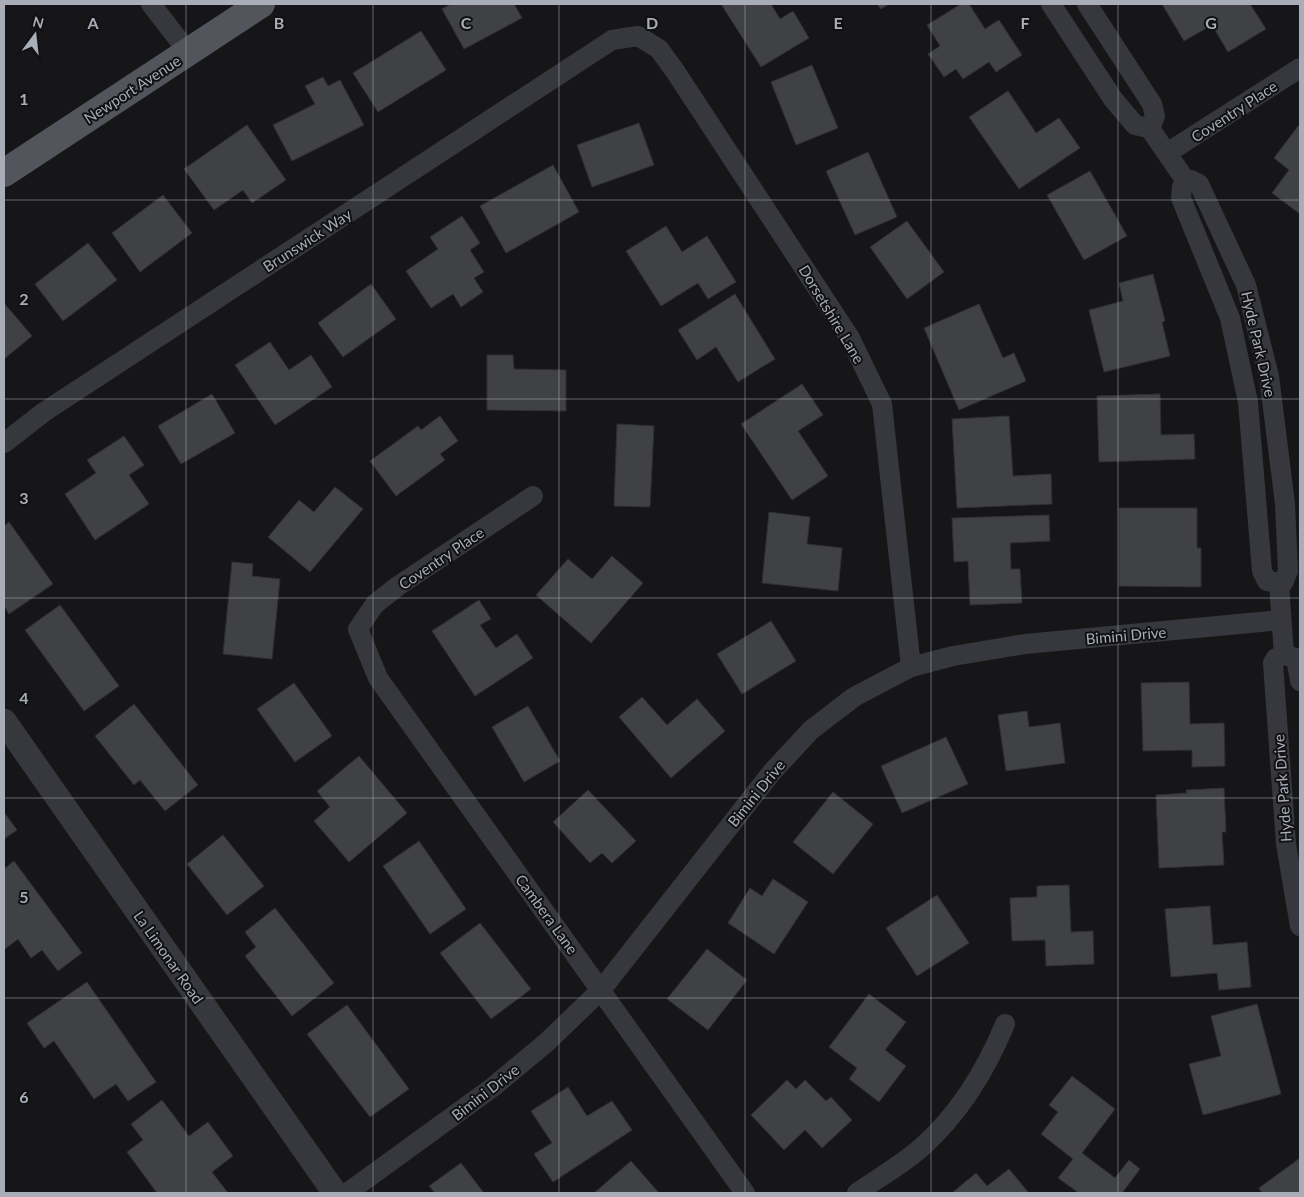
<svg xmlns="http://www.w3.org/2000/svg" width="1304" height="1197" font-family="Lato,sans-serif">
<rect width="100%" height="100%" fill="#161618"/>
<g fill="#404145" stroke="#303034">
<polygon points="451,4 514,4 522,18 464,49 442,9"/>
<polygon points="721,4 771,4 780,19 793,11 809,38 761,67"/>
<polygon points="877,4 889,4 881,9"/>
<polygon points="961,4 969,4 985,29 999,20 1022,55 996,72 989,62 963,79 956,69 944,77 928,54 940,46 927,25"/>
<polygon points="1162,4 1250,4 1266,29 1228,52 1212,25 1184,41"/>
<polygon points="421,31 446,70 378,112 353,73"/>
<polygon points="812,65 838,128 796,145 771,82"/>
<polygon points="323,77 328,86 340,80 364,125 292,161 273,125 315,104 305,86"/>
<polygon points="1008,91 1036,133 1059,118 1080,148 1019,189 969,117"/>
<polygon points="639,123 654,165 592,187 577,145"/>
<polygon points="247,125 286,180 252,203 243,190 214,210 184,169"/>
<polygon points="1299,125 1300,125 1300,214 1272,193 1289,170 1274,158"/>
<polygon points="868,152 897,217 855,235 826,171"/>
<polygon points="553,165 579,212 506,253 480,206"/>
<polygon points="1090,171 1127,236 1084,260 1047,195"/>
<polygon points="163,195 192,233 140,272 112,233"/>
<polygon points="462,216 480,243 470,250 484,272 474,278 483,292 461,307 453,294 431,308 406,271 438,249 430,237"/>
<polygon points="907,221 944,272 907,299 870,247"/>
<polygon points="666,226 682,252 707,236 736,282 708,299 698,283 661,306 626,251"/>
<polygon points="88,243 117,280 63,321 35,284"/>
<polygon points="1153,274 1165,321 1162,322 1170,356 1104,372 1089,310 1123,301 1119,283"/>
<polygon points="371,284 396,319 343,357 318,323"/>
<polygon points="735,294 775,359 738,382 716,347 697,360 678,330"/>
<polygon points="4,303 32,336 4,359"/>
<polygon points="979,304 1003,358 1014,353 1026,381 959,410 924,328"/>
<polygon points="270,342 289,370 311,355 332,387 275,425 235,365"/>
<polygon points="487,355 513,355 514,369 566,370 566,411 487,410"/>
<polygon points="802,384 823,415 798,431 828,476 792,500 741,424"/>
<polygon points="212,394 235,433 181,464 158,426"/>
<polygon points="1160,394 1161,435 1194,434 1195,459 1099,462 1097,396"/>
<polygon points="440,416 458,441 440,454 445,460 396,496 370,461 418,426 421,430"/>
<polygon points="1009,416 1013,476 1051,474 1052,504 957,508 952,419"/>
<polygon points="617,424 654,426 650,507 614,506"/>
<polygon points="124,436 144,465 129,475 149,504 95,540 65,494 96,473 87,460"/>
<polygon points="335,487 363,509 310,572 268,537 299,500 314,512"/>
<polygon points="1119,508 1197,508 1197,548 1201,548 1201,587 1119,586"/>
<polygon points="769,512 810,517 807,544 842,548 838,591 762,583"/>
<polygon points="1049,515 1050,541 1010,543 1011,569 1020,569 1022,603 970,605 968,561 954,562 952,518"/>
<polygon points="9,522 53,584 9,614 4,606 4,526"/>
<polygon points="612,556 643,583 591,643 536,595 568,559 592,579"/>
<polygon points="232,562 253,564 252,576 280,579 272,659 223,654"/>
<polygon points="479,600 491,619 480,625 496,648 517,634 533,658 475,696 432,631"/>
<polygon points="60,605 119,686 84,711 25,630"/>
<polygon points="771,621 796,661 742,694 717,654"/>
<polygon points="1189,682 1190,724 1224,723 1225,766 1192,767 1192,750 1143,751 1141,683"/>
<polygon points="294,683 332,736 295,762 257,709"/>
<polygon points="642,697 667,725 697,699 725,731 671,778 619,717"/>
<polygon points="134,704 198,785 165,811 140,780 134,785 95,736"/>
<polygon points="528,706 560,761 524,782 492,727"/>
<polygon points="1027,711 1029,727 1060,723 1065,763 1006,771 998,715"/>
<polygon points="946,737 968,784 902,813 881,766"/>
<polygon points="359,756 407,813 349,862 314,821 330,807 317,791"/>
<polygon points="1224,788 1226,832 1222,832 1224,865 1159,868 1156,795 1187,793 1186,790"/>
<polygon points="588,790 636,841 612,863 602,853 590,863 553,822"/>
<polygon points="833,792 873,824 833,874 793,842"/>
<polygon points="4,812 17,830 4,839"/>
<polygon points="223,835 264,886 227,915 187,864"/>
<polygon points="419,841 466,909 430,934 383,866"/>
<polygon points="14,861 82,953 58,971 42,950 31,958 18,939 5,949 4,947 4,869"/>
<polygon points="773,879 808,902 774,954 728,923 750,888 762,896"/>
<polygon points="1069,885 1071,932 1093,931 1094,964 1046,966 1045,940 1012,941 1010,898 1037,897 1037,886"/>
<polygon points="937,895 969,943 917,976 886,928"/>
<polygon points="1210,906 1213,945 1247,942 1251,987 1219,990 1217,973 1171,977 1165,909"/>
<polygon points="275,908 334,983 292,1016 245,956 256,947 245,932"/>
<polygon points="480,923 531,989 491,1019 440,953"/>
<polygon points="707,949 747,980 708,1030 667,999"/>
<polygon points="87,982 156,1082 128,1101 116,1084 94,1099 54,1041 44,1048 27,1023"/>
<polygon points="869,994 906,1022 885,1050 906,1066 879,1102 849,1079 857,1068 829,1047"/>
<polygon points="1257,1004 1281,1094 1203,1115 1189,1064 1221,1056 1211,1016"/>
<polygon points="347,1005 409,1089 370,1117 307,1034"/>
<polygon points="1072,1076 1115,1109 1082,1153 1115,1178 1129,1160 1140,1169 1122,1193 1079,1193 1058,1178 1073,1159 1041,1134 1058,1112 1049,1105"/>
<polygon points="787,1080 796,1089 805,1080 826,1101 831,1097 852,1120 822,1148 805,1130 784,1150 751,1115"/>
<polygon points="568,1087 587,1116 612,1101 632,1130 553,1182 534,1154 552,1143 531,1111"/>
<polygon points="162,1100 189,1136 208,1122 233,1156 212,1172 228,1193 157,1193 127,1152 143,1140 131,1124"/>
<polygon points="1300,1158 1300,1193 1262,1193 1259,1188"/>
<polygon points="631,1161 659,1193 594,1193"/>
<polygon points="461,1163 484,1193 435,1193 429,1186"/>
<polygon points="1009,1169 1029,1193 952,1193 976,1173 987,1186"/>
</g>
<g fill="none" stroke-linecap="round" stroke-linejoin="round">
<g stroke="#37383d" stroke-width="20">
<polyline points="151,4 188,52"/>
<polyline points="1051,4 1113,99 1135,125 1144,127 1152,124 1155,116 1152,104 1087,4"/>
<polyline points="1148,126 1186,181"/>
<polyline points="1167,153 1300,68"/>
<polygon points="1191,180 1199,184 1246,285 1269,376 1285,504 1288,571 1283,583 1267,581 1262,571 1248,402 1230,318 1181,198 1182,187 1186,181"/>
<polyline points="4,443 44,412 612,40 638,36 659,49 675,71 850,338 882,404 911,667"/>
<polyline points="533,496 398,586 375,604 358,629 378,678 745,1193"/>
<polyline points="1279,583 1284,655"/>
<polyline points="1300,681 1296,658 1284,655 1276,658 1273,663 1286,844 1300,926"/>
<polyline points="347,1193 493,1087 547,1042 601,990 772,772 811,730 854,697 911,667 953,656 1025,644 1281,620"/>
<path d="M857,1193C878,1178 903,1164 922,1147C960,1113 986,1070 1005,1024"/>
</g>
<polyline stroke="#37383d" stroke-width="25" points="4,721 335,1193"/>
<polyline stroke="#53555c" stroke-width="28" points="4,173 261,4"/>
</g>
<path fill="none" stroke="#a8adb8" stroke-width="1" stroke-opacity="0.55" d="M186,4V1193M373,4V1193M559,4V1193M745,4V1193M931,4V1193M1118,4V1193M4,200H1300M4,399H1300M4,598H1300M4,798H1300M4,998H1300"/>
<g text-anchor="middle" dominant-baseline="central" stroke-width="4" stroke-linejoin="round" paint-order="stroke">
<g font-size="15" fill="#a8adb8" stroke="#111113">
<text transform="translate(132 89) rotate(-33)">Newport Avenue</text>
<text transform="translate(1234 111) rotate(-33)">Coventry Place</text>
<text transform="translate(307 240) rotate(-33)">Brunswick Way</text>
<text transform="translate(832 314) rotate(59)">Dorsetshire Lane</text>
<text transform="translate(1259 344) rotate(77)">Hyde Park Drive</text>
<text transform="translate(441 558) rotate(-34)">Coventry Place</text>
<text transform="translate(1126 635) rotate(-5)">Bimini Drive</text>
<text transform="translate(1282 788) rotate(-94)">Hyde Park Drive</text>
<text transform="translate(756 793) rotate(-51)">Bimini Drive</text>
<text transform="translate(547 914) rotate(54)">Cambera Lane</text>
<text transform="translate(169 957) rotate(55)">La Limonar Road</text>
<text transform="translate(485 1092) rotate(-38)">Bimini Drive</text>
</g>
</g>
<g font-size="16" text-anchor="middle" font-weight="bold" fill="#a8adb8" stroke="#111113" stroke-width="4" stroke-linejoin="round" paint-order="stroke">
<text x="93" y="29">A</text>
<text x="279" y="29">B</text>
<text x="466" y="29">C</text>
<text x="652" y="29">D</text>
<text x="838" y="29">E</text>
<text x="1025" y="29">F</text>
<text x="1211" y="29">G</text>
<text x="24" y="105">1</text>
<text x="24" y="305">2</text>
<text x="24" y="504">3</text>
<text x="24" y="704">4</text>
<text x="24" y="903">5</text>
<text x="24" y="1103">6</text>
</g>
<rect width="1304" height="1197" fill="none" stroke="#a8adb8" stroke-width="10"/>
<g transform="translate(35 35) rotate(15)" stroke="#111113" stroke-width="4" paint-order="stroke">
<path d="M0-4L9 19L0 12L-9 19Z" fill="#a8adb8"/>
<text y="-8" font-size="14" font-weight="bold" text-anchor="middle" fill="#a8adb8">N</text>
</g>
</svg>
